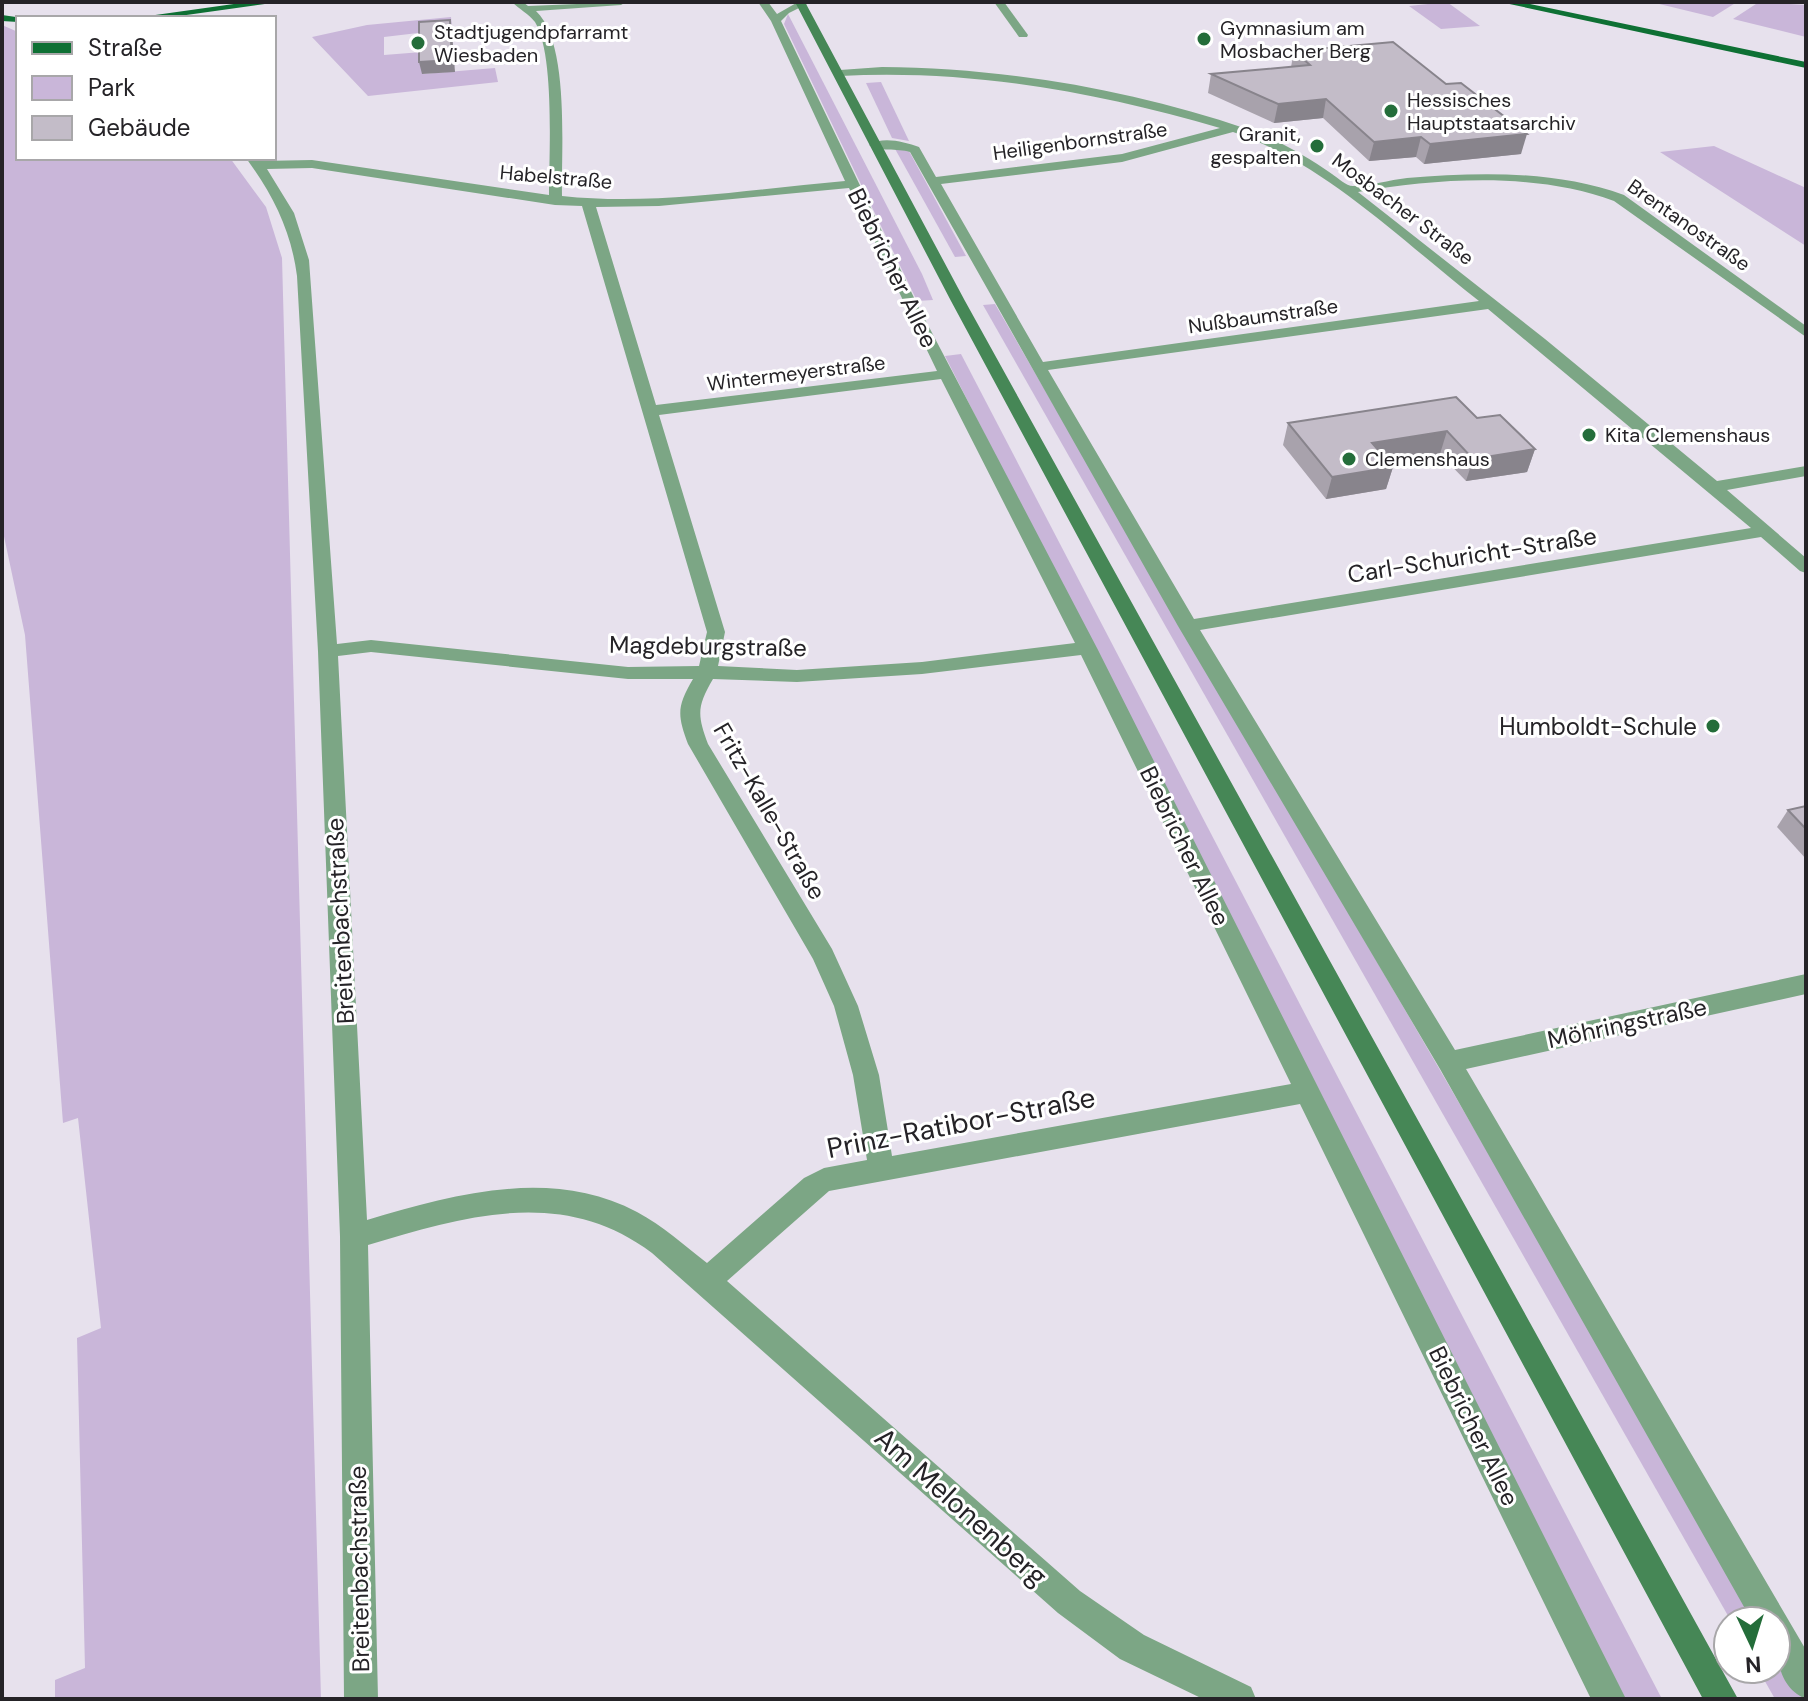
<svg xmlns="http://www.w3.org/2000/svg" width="1808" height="1701" font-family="'DM Sans',sans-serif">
<rect width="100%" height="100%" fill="#e7e1ed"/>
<g fill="#c9b6d9">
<polygon points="1447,2 1480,26 1441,29 1409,6"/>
<polygon points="1651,2 1737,2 1713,17"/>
<polygon points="1759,2 1806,5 1806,37 1733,19"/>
<polygon points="788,14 922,274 933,300 917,301 784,24"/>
<polygon points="451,17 452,29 384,37 384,55 422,52 423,74 495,68 498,82 368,96 312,37 367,25"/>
<polygon points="2,25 18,32 18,158 230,158 266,207 282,258 321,1699 55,1699 55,1680 85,1668 77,1338 101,1328 78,1118 63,1123 25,635 2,527"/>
<polygon points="881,82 909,141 892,138 866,83"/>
<polygon points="1714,146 1806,188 1806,246 1660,152"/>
<polygon points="894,147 909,151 966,256 955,257"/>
<polygon points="995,304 1760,1621 1731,1621 983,305"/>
<polygon points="961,354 1662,1699 1625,1699 945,356"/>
<polygon points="1776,1648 1806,1699 1775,1699 1758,1669 1776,1669"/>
</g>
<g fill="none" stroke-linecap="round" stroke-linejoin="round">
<g fill="#7ca685" fill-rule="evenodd">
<path d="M512,2H523L528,6L626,2L621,5L536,11C570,43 561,151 562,196C655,206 752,189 845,181L771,21L758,2H768L777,14L798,2L807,4L789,13L781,21L918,306L1097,648L1626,1699H1591L1300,1104L829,1191L727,1281L1080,1591L1144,1635L1251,1687L1256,1699H1203L1120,1659L1058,1613L652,1253C563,1186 465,1216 368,1245L378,1699H344L340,1236L318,651L297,276C291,230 273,195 246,158H259L261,161L312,160L549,195C549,155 555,55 535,22C529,14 519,9 512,2ZM312,168L555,205L582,206L707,632L699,666L628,667L371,640L337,644L309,260L294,213L267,169ZM849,188L937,371L656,405L596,207L659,206ZM941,379L1075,643L922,662L797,670L718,666L725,632L659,415ZM371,652L628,679H693C677,706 677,715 688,744L813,959L834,1006L853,1075L867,1160L824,1168L804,1178L707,1263C684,1245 663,1226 637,1212C551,1167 455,1194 367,1220L338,656ZM1081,655L1291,1084L892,1156L879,1075L858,1006L832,949L708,744C697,715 697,706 713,679L797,682L922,674Z"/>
<polygon points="994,2 1004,2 1028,35 1027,37 1019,37"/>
<path d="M882,67C1004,68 1131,89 1247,129C1277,139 1306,156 1332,174C1338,178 1346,186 1353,186C1370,186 1389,180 1407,178C1479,172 1555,170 1624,195L1806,326V337L1614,201C1537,172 1439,178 1358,192L1545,339L1717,481L1806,466V476L1727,490L1806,558V573L1800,571L1761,537L1200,630L1455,1050L1806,974V994L1466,1069L1806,1650V1699C1775,1686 1776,1650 1776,1621H1752L1440,1069L1178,626L910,152C897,148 879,152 869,145C883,136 904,142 919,147L936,177L1122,154L1220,128C1096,92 970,69 840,76L834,73L840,70ZM1233,132C1325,163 1403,242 1479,301L1043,362L941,184L1122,162ZM1488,309L1751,528L1194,619L1048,370Z"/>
</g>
<polygon fill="#468756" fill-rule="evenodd" points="795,2 805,2 965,301 1738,1699 1703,1699 951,301"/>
<g fill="#0e7034" fill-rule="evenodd">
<polygon points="248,2 279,2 165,18 134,18"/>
<polygon points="1500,2 1520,2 1806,62 1806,68"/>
<polygon points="2,15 23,18 18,18 18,22 2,21"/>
</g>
</g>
<g fill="#a8a2ac">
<polygon points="1294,51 1521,154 1424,164 1416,157 1369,161 1323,118 1274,123 1208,93 1211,74 1291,67"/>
<polygon points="1477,418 1535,449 1527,472 1466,481 1440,454 1389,462 1393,467 1386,489 1326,499 1283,445 1288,423"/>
<polygon points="1806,806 1806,859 1777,827 1788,810"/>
</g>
<g fill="#88848c">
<polygon points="450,20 452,32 455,72 422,74 419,62"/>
<polygon points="1326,99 1323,118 1274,123 1278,104"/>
<polygon points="1527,134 1521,154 1424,164 1430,144"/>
<polygon points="1421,137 1416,157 1369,161 1374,142"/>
<polygon points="1447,431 1440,454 1366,465 1372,443"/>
<polygon points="1535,449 1527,472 1466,481 1473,459"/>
<polygon points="1393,467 1386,489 1326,499 1332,477"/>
</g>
<g fill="#c3bcc8" stroke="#88848c" stroke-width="2">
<polygon points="450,20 452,60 419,62 419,22"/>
<polygon points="1393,42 1446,84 1461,83 1527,134 1430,144 1421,137 1374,142 1326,99 1278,104 1211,74 1310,65 1294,51"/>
<polygon points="1456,397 1477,418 1500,415 1535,449 1473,459 1447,431 1372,443 1393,467 1332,477 1288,423"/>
<polygon points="1806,806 1806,829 1788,810"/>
</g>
<g fill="#246d3a" stroke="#fff" stroke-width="3">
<circle cx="1204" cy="39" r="8"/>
<circle cx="418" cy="43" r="8"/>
<circle cx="1391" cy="111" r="8"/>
<circle cx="1317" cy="146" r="8"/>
<circle cx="1589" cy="435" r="8"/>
<circle cx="1349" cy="459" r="8"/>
<circle cx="1713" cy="726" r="8"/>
</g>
<g text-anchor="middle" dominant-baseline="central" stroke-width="6" stroke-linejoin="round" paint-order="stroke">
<g font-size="20" fill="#252327" stroke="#fff" text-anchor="start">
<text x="1220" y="28">Gymnasium am<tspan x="1220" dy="23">Mosbacher Berg</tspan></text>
<text x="434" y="32">Stadtjugendpfarramt<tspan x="434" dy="23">Wiesbaden</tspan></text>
<text x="1407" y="100">Hessisches<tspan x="1407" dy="23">Hauptstaatsarchiv</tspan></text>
<text x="1301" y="134" text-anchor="end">Granit,<tspan x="1301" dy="23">gespalten</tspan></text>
<text x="1605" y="435">Kita Clemenshaus</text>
<text x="1365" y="459">Clemenshaus</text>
</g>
<g font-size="20" fill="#252327" stroke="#fff">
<text transform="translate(1080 141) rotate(-8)">Heiligenbornstraße</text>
<text transform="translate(556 177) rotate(5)">Habelstraße</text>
<text transform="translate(1403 209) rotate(37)">Mosbacher Straße</text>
<text transform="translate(1689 225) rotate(35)">Brentanostraße</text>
<text transform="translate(1263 316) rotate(-8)">Nußbaumstraße</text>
<text transform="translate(796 373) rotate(-7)">Wintermeyerstraße</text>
</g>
<g font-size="24" fill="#252327" stroke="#fff">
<text transform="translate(893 268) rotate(64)">Biebricher Allee</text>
<text transform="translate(1472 555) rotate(-9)">Carl-Schuricht-Straße</text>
<text transform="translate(708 646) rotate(1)">Magdeburgstraße</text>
<text transform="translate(770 811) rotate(60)">Fritz-Kalle-Straße</text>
<text transform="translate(1185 846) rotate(64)">Biebricher Allee</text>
<text transform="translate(340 921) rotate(-93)">Breitenbachstraße</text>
<text transform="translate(1627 1023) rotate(-12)">Möhringstraße</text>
<text transform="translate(1474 1426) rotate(64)">Biebricher Allee</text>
<text transform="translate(359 1569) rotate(-91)">Breitenbachstraße</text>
</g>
<g font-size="24" fill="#252327" stroke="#fff" text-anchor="end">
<text x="1697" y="726">Humboldt-Schule</text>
</g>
<g font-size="28" fill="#252327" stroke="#fff">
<text transform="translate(961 1123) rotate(-11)">Prinz-Ratibor-Straße</text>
<text transform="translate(961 1507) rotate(42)">Am Melonenberg</text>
</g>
</g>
<rect width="1808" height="1701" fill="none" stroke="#252327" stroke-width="8"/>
<rect x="16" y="16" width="260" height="144" fill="#ffffff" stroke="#a8a7a9" stroke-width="2"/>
<rect x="32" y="42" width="40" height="12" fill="#0e7034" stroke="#a8a7a9" stroke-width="2"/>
<text x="88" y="56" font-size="24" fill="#252327">Straße</text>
<rect x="32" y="76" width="40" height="24" fill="#c9b6d9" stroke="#a8a7a9" stroke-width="2"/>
<text x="88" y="96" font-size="24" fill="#252327">Park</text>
<rect x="32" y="116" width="40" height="24" fill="#c3bcc8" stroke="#a8a7a9" stroke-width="2"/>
<text x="88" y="136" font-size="24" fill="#252327">Gebäude</text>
<g transform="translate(1752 1645) rotate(176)"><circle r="38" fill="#ffffff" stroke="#a8a7a9" stroke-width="2"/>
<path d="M0-6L14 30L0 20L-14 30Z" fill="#246d3a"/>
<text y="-12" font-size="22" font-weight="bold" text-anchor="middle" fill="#252327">N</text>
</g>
</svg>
